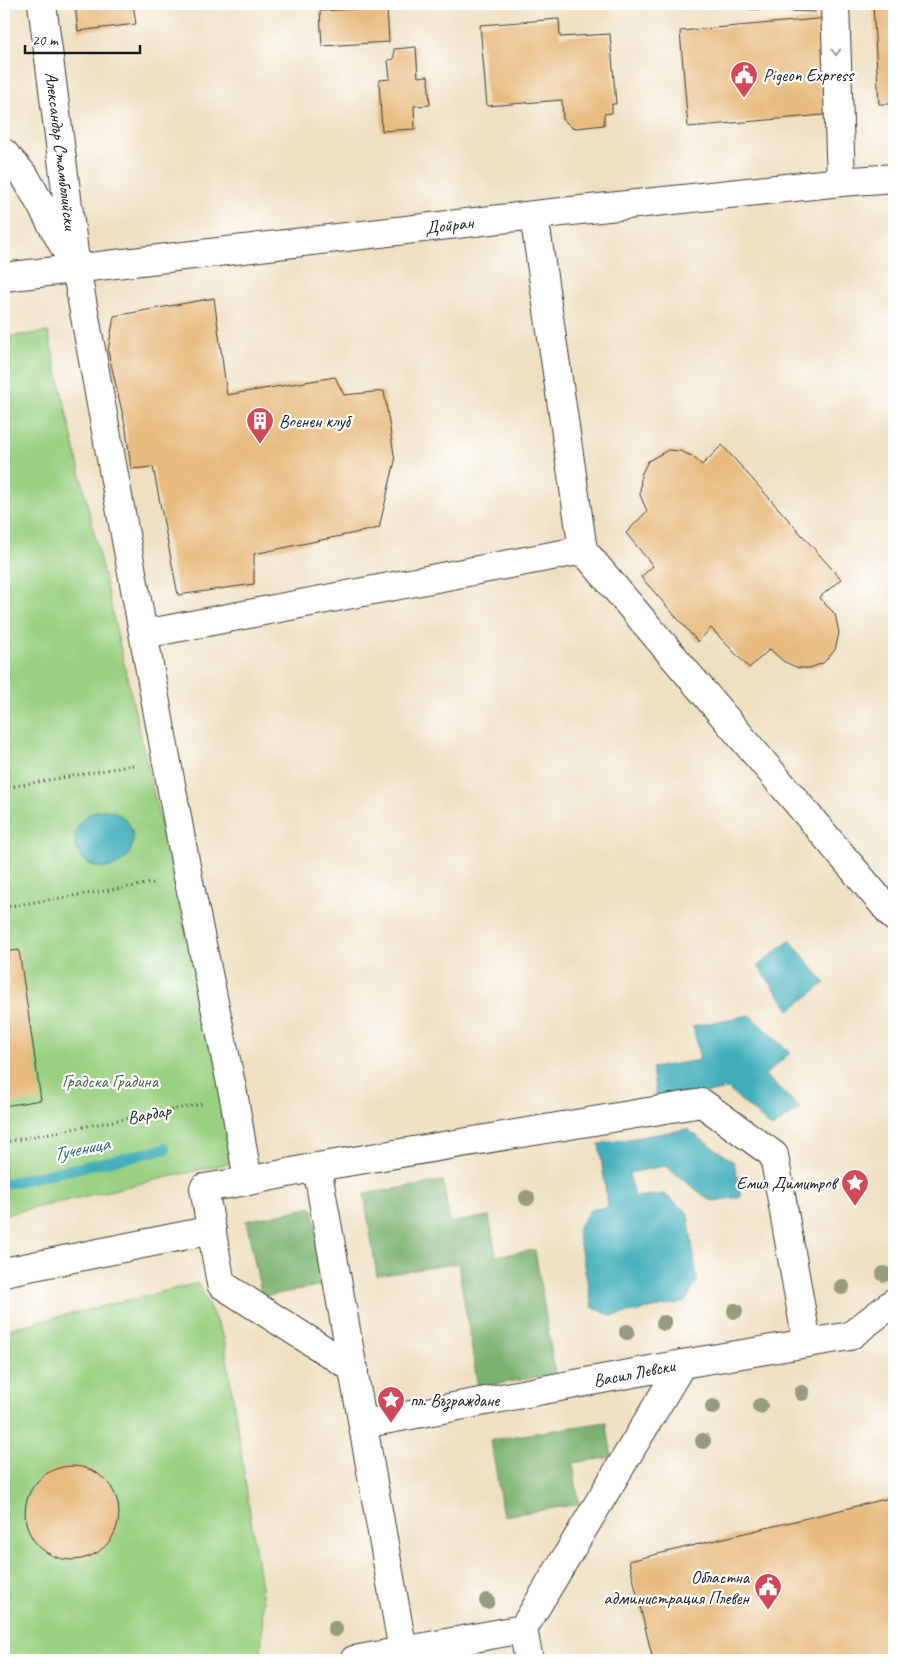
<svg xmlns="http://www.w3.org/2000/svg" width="898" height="1664" font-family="Caveat,sans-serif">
<rect width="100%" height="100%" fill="#fff"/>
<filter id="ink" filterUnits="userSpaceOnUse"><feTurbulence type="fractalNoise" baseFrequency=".02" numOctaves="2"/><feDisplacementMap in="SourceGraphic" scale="10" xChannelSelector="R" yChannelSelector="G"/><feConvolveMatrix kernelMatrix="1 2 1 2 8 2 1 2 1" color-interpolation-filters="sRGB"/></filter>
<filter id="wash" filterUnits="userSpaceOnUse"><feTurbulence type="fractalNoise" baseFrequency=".0096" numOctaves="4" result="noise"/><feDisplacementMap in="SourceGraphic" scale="20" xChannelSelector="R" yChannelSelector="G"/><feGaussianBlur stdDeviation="1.12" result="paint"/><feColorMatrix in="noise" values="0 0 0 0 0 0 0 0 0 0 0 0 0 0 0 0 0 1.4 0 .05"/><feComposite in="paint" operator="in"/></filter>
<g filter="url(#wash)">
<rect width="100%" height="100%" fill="#efe0c2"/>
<g fill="#9ad081" stroke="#5b764e">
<polygon points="48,332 238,1161 4,1215 4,337"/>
<polygon points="198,1283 224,1338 263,1601 261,1660 4,1660 4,1330"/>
</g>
<g fill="#7bb26f" stroke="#4c6746">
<polygon points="443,1181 450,1223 489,1216 496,1256 535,1250 555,1374 478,1387 458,1263 377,1276 364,1194"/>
<polygon points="312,1207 328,1284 262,1297 246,1221"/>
<polygon points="606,1422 612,1457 573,1463 579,1504 503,1516 491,1440"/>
</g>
<g fill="#3faeba" stroke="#2e656b">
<circle cx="104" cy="839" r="29"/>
<polygon points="790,940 825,983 790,1010 758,966"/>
<polygon points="750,1015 790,1053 765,1075 800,1108 772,1128 728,1089 657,1102 652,1068 700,1060 693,1026"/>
<polygon points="687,1129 734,1162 741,1197 711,1201 665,1166 629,1173 634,1197 664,1194 688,1213 697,1281 685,1302 612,1316 592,1307 577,1229 590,1210 608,1207 599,1144"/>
</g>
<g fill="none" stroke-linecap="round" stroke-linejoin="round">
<polyline stroke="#3faeba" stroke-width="11" points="4,1184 165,1149"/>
</g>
<g id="blocks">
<g fill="#e7ba7d">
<polygon points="75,4 133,4 136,24 78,31"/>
<polygon points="749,4 815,4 815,12 749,9"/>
<polygon points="873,4 894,4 894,104 879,104"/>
<polygon points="387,7 389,42 322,46 320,11"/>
<polygon points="829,18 835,114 688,127 680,31"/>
<polygon points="559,19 560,37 610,34 616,104 612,104 612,113 604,114 604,125 577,128 571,127 563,119 562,100 487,106 480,25"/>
<polygon points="416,47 418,77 428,76 430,105 414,106 415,129 382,131 379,80 390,79 388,60 394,59 394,49"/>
<polygon points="214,298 227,395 335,377 344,395 384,391 395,461 379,528 254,554 254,584 178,595 153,467 131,469 126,429 108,351 114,316"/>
<polygon points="722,445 841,579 819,598 835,614 839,633 835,650 823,663 810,668 798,668 783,661 770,649 749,668 711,628 698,642 641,577 653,566 626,533 647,511 640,495 641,475 648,461 668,450 680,451 692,456 702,465"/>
<polygon points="19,950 41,1100 4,1106 4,952"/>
<circle cx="72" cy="1513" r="47"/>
<polygon points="894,1497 894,1660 653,1660 629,1561"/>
</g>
</g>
</g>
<g filter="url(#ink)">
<use href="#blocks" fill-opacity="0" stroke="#3c3935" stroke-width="1"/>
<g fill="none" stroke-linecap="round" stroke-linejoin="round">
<defs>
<g id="street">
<polyline points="835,4 841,182"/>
<polyline points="4,153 26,178 76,268 188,877 234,1098 248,1181 317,1167 403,1651"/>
<polyline points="534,215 583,550"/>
<polyline points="144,634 583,550 894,917"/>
<polyline points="317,1167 702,1103 774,1155 807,1343"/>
<polyline points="248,1181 204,1188 221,1284 354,1369"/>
<polyline points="4,1272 212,1230"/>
<polyline points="363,1424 682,1364 850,1336 894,1302"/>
<polyline points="523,1629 529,1660"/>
<polyline points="354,1660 523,1629 682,1364"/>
</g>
<g id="secondary">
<polyline points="42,4 76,268"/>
<polyline points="4,277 534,215 841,182 894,178"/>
</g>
</defs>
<use href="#street" stroke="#3c3935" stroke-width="30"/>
<use href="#secondary" stroke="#3c3935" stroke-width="30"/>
<g stroke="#3c3935" stroke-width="3" stroke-dasharray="1 4" stroke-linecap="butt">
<polyline points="4,788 134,765"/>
<polyline points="4,907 154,883"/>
<polyline points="4,1142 202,1104"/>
</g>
<use href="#street" stroke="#fff" stroke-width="28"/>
<use href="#secondary" stroke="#fff" stroke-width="28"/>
</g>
<g fill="#969c7d">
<circle cx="527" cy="1198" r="8"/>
<circle cx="884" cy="1274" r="8"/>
<circle cx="842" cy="1287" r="8"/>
<circle cx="735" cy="1311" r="8"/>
<circle cx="664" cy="1323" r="8"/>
<circle cx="627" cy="1332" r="8"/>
<circle cx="802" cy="1393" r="8"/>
<circle cx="760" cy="1406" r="8"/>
<circle cx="713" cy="1407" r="8"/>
<circle cx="703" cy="1441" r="8"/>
<circle cx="487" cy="1601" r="8"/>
<circle cx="335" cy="1629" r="8"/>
</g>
<defs><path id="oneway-chevron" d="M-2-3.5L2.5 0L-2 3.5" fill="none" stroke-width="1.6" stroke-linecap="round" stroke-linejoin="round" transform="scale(1.25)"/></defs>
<use stroke="#999" href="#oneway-chevron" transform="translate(836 52) rotate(88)"/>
</g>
<defs>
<symbol id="civic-pin" viewBox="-11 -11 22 30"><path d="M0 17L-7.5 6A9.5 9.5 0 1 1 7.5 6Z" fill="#d1495b" stroke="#fff"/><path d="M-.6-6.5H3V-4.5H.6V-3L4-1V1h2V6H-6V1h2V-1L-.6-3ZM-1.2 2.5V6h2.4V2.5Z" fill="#fff"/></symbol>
<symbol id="building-pin" viewBox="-11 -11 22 30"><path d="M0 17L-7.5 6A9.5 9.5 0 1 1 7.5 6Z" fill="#d1495b" stroke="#fff"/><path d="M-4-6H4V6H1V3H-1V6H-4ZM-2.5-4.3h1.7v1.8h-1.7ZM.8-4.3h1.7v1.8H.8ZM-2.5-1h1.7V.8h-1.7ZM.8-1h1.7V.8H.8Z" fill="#fff"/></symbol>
<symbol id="sight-pin" viewBox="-11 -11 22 30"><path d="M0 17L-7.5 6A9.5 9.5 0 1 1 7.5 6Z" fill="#d1495b" stroke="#fff"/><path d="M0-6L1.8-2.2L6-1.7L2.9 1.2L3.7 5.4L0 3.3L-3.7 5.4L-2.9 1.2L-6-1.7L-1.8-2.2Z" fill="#fff"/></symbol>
</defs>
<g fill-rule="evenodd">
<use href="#civic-pin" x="728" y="59" width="32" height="43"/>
<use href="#building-pin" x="244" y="405" width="32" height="43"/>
<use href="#sight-pin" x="839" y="1167" width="32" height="43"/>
<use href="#sight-pin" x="375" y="1384" width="32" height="43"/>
<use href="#civic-pin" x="752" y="1571" width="32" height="43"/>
</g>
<g text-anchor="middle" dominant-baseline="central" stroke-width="4.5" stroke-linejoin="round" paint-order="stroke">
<g font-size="18" fill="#1c1c1c" stroke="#fff" text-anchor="start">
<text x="763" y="75">Pigeon Express</text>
<text x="279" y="421">Военен клуб</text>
<text x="836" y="1183" text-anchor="end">Емил Димитров</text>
<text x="410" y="1400">пл. Възраждане</text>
<text x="749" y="1577" text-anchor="end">Областна<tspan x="749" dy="21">администрация Плевен</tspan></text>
</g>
<g font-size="18" fill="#1c1c1c" stroke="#fff">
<text transform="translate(61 151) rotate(83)">Александър Стамболийски</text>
<text transform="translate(449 225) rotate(-7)">Дойран</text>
<text transform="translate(149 1114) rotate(-11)">Вардар</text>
<text transform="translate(634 1373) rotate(-11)">Васил Левски</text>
</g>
<g font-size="18" fill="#4e6444" stroke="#fff">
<text x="110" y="1081">Градска Градина</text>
</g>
<g font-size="19" font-style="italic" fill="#2e656b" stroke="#fff">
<text transform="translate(81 1149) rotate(-12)">Тученица</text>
</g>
</g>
<rect width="898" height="1664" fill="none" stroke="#fff" stroke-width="20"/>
<path d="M25 45v8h115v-8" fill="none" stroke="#1c1c1c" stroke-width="2.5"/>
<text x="32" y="45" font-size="15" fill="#1c1c1c" stroke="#ffffff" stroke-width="4" paint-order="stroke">20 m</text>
</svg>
